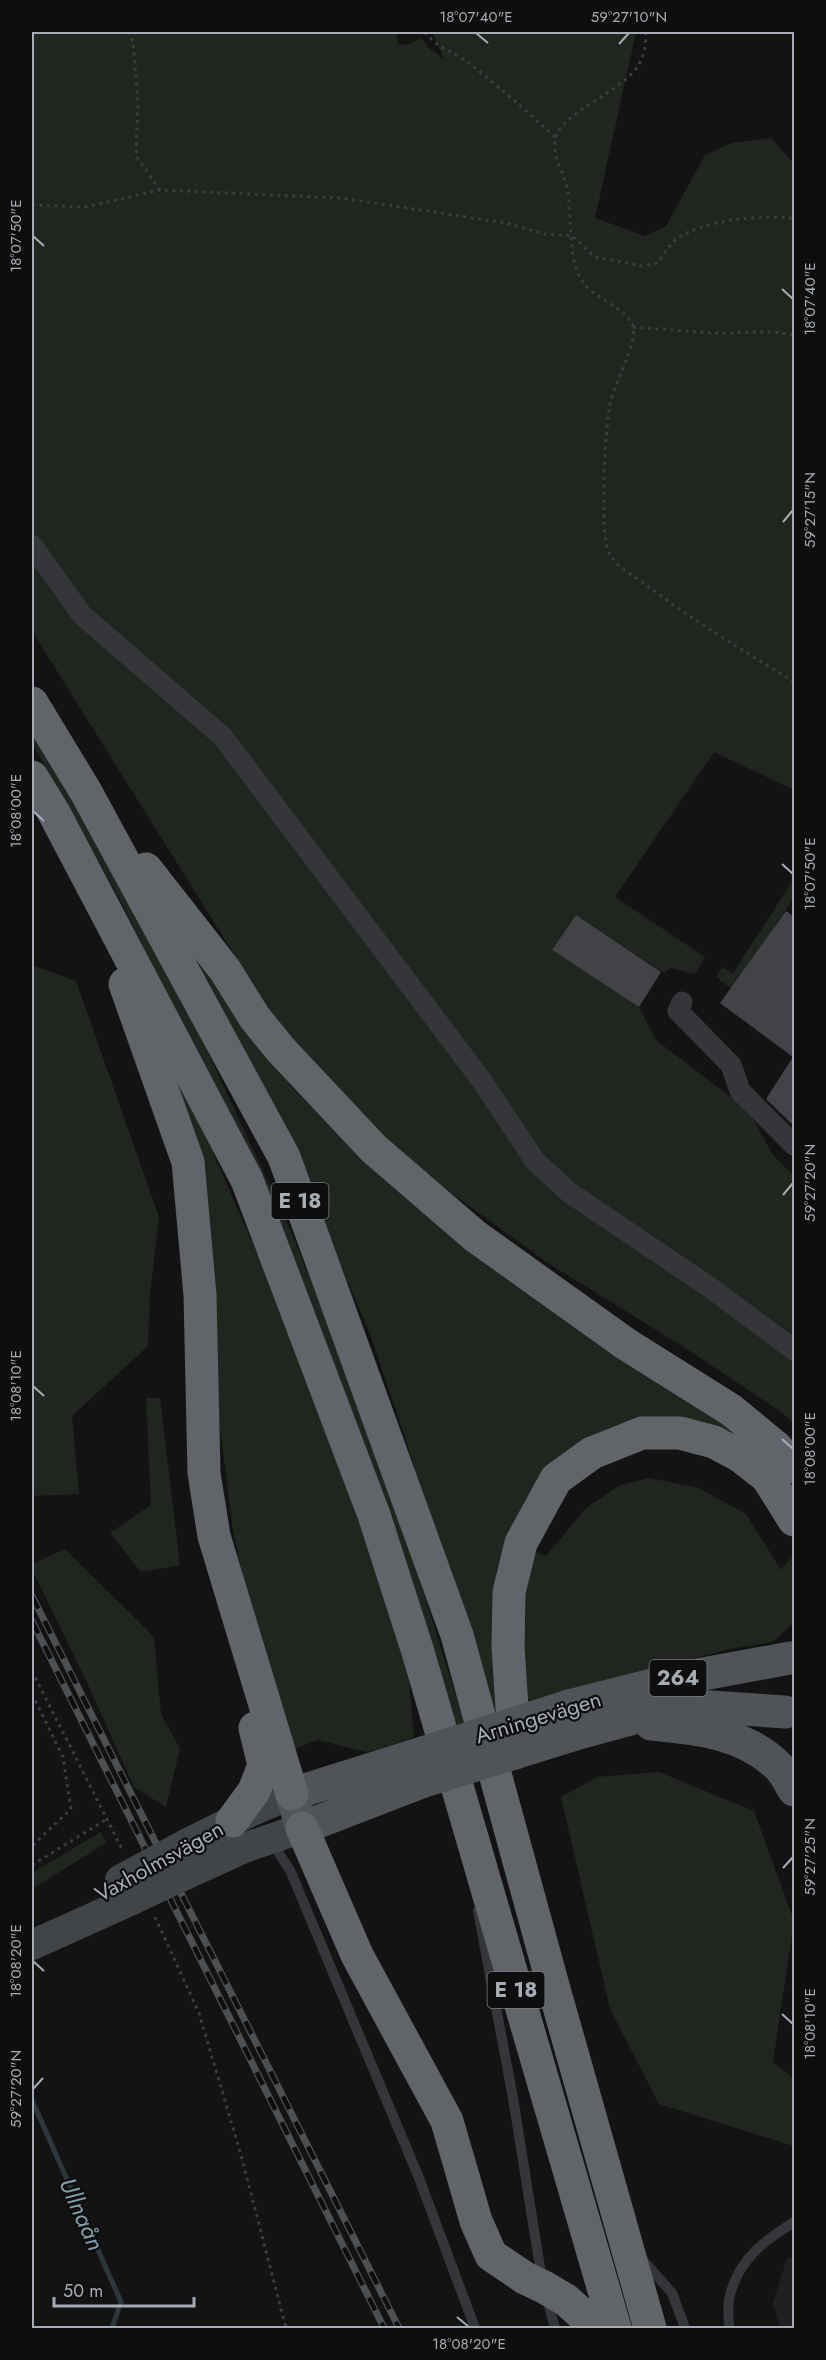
<svg xmlns="http://www.w3.org/2000/svg" width="826" height="2360" font-family="Jost,sans-serif">
<rect width="100%" height="100%" fill="#131314"/>
<polygon fill="#1f1f21" points="794,2257 794,2328 780,2328 773,2303 787,2258"/>
<g fill="#20261f">
<polygon points="32,32 400,32 397,34 398,44 407,45 421,38 430,49 444,59 432,32 636,32 595,218 645,236 666,226 705,155 731,143 771,138 794,164 794,790 714,752 615,897 705,957 695,974 671,968 664,973 576,915 552,950 639,1007 656,1040 748,1110 773,1155 794,1176 794,1424 784,1414 690,1351 548,1263 425,1174 326,1085 274,1018 32,631"/>
<polygon points="32,726 197,1029 290,1229 336,1344 403,1527 464,1722 453,1725 177,1015 120,900 32,743"/>
<polygon points="794,879 794,897 733,990 716,977 722,967 733,973"/>
<polygon points="200,957 263,1052 293,1088 383,1179 450,1236 634,1360 784,1466 794,1485 794,1492 775,1469 731,1431 686,1420 628,1424 515,1520 499,1560 492,1590 498,1711 490,1712 404,1434 370,1334 329,1238 195,960"/>
<polygon points="32,965 76,981 159,1217 150,1295 148,1346 72,1416 79,1494 32,1496"/>
<polygon points="181,1086 186,1090 265,1272 339,1462 408,1668 414,1737 385,1748 366,1752 318,1740 293,1749 245,1586 233,1530 177,1092"/>
<polygon points="146,1398 160,1398 180,1565 141,1572 110,1533 151,1505"/>
<polygon points="649,1478 699,1488 746,1514 781,1570 791,1557 794,1587 794,1615 791,1625 773,1642 725,1650 526,1704 522,1656 523,1597 535,1552 546,1556 586,1508 620,1485"/>
<polygon points="65,1549 154,1637 161,1714 180,1749 166,1807 134,1787 90,1689 32,1569 32,1564"/>
<polygon points="659,1772 754,1811 794,1921 773,2062 794,2079 794,2146 659,2104 610,2009 561,1797 597,1777"/>
<polygon points="101,1832 106,1843 32,1889 32,1873"/>
</g>
<g fill="none" stroke-linecap="round" stroke-linejoin="round">
<polyline stroke="#2d373b" stroke-width="5" points="32,2100 121,2302 112,2328"/>
</g>
<g fill="#424347">
<polygon points="786,911 795,917 795,1127 766,1099 793,1057 720,1003"/>
<polygon points="576,915 661,972 639,1007 552,950"/>
</g>
<g fill="none" stroke-linecap="round" stroke-linejoin="round">
<g stroke="#3a3d3f" stroke-width="3" stroke-dasharray="3 4.5" stroke-linecap="butt">
<path d="M127,32L133,41L138,102L136,156L160,190L341,198L506,223L545,234L572,236L595,257L642,266L658,263C664,255 671,242 679,237C713,218 757,216 794,218"/>
<path d="M425,32C439,50 453,51 470,64C500,87 527,112 555,137"/>
<path d="M646,32C646,42 645,53 640,62C627,91 559,112 555,140C552,157 564,172 567,188C573,216 566,263 585,285C597,299 627,309 633,326C638,343 614,384 610,404C605,429 599,532 609,553C616,567 634,576 646,585C694,621 744,651 794,682"/>
<polyline points="32,205 85,207 160,190"/>
<polyline points="633,327 711,333 775,332 794,335"/>
<polyline points="32,1671 123,1851"/>
<polyline points="32,1694 63,1757 71,1809 32,1846"/>
<polyline points="32,1865 107,1819"/>
<polyline points="155,1917 199,2013 241,2155 286,2328"/>
</g>
<g stroke="#343639" stroke-width="10">
<polyline points="270,1840 290,1870 419,2178 475,2328"/>
<polyline points="478,1911 513,2098 542,2280"/>
<polyline points="642,2259 672,2293 685,2328"/>
<polyline points="547,2298 555,2328"/>
<path d="M729,2328C729,2318 727,2305 730,2295C739,2259 765,2240 794,2222"/>
</g>
<g stroke="#343639" stroke-width="21">
<polyline points="32,545 82,615 223,737 482,1081 535,1161 570,1193 708,1286 794,1350"/>
<polyline points="682,1002 678,1011 731,1065 740,1091 794,1145"/>
</g>
<g stroke="#424548" stroke-width="30">
<polyline points="186,1844 250,1812 292,1794"/>
<polyline points="198,1869 244,1848 302,1828"/>
<polyline points="32,1945 132,1900"/>
</g>
<g stroke="#505357" stroke-width="33">
<polyline points="569,1706 676,1679 790,1658"/>
<path d="M651,1724C697,1728 744,1733 778,1766C785,1773 789,1782 794,1790"/>
<polyline points="582,1732 682,1705 785,1712"/>
<polyline points="410,1757 292,1794 302,1828 421,1782"/>
</g>
<g stroke="#616469" stroke-width="33">
<polyline points="32,703 86,792 284,1157 457,1635 554,1989 650,2328"/>
<polyline points="32,777 54,813 247,1180 374,1515 418,1652 615,2328"/>
<polyline points="146,869 225,970 255,1018 281,1050 374,1149 475,1236 626,1344 731,1410 776,1447 794,1467"/>
<polyline points="125,984 188,1162 200,1295 204,1473 214,1536 292,1794"/>
<polyline points="515,1753 508,1647 509,1592 521,1543 556,1479 592,1453 642,1433 680,1433 714,1442 740,1456 767,1477 794,1520"/>
<polyline points="232,1821 254,1791 264,1765 255,1728"/>
<polyline points="302,1828 357,1955 447,2121 476,2221 491,2255 525,2278 544,2287 566,2300 585,2317 594,2328"/>
</g>
<defs>
<g id="rail">
<polyline points="32,1596 399,2328"/>
<polyline points="32,1621 384,2328"/>
</g>
</defs>
<use href="#rail" stroke="#4d5053" stroke-width="7"/>
<use href="#rail" stroke="#0e0e0f" stroke-width="4.5" stroke-dasharray="14" stroke-linecap="butt"/>
<g stroke="#424548" stroke-width="30">
<polyline points="120,1880 186,1844"/>
<polyline points="132,1900 198,1869"/>
</g>
<g stroke="#505357" stroke-width="33">
<polyline points="410,1757 569,1706"/>
<polyline points="421,1782 582,1732"/>
</g>
</g>
<path fill="none" stroke="#a6acb3" stroke-width="2" d="M476,33L488,43M619,44L629,33M33,236L44,246M782,289L793,299M783,522L793,510M33,811L44,821M782,864L793,874M783,1195L793,1183M33,1386L44,1396M782,1439L793,1449M783,1868L793,1857M33,1961L44,1971M782,2014L793,2024M33,2089L43,2078M457,2317L469,2327"/>
<g text-anchor="middle" dominant-baseline="central" stroke-width="4.5" stroke-linejoin="round" paint-order="stroke">
<g fill="#0e0e0f" stroke="#787d82" stroke-width="1.5">
<rect x="271.5" y="1183" width="57" height="36" rx="4.5"/>
<rect x="649.5" y="1660" width="57" height="36" rx="4.5"/>
<rect x="487.5" y="1972" width="57" height="36" rx="4.5"/>
</g>
<g font-size="21" font-weight="bold" fill="#a6acb3">
<text x="300" y="1201">E 18</text>
<text x="678" y="1678">264</text>
<text x="516" y="1990">E 18</text>
</g>
<g font-size="22" fill="#a6acb3" stroke="#0e0e0f">
<text transform="translate(538 1717) rotate(-17)">Arningevägen</text>
<text transform="translate(159 1861) rotate(-29)">Vaxholmsvägen</text>
</g>
<g font-size="24" font-style="italic" fill="#809eab" stroke="#0e0e0f">
<text transform="translate(82 2214) rotate(66)">Ullnaån</text>
</g>
</g>
<rect width="826" height="2360" fill="none" stroke="#0e0e0f" stroke-width="66"/>
<path d="M54 2297v9h140v-9" fill="none" stroke="#a6acb3" stroke-width="3"/>
<text x="63" y="2297" font-size="18" fill="#a6acb3" stroke="#0e0e0f" stroke-width="4.5" paint-order="stroke">50 m</text>
<rect x="33" y="33" width="760" height="2294" fill="none" stroke="#a6acb3" stroke-width="2"/>
<g font-size="15" text-anchor="middle" fill="#a6acb3">
<text x="476" y="22">18°07'40"E</text>
<text x="629" y="22">59°27'10"N</text>
<text transform="translate(16 236) rotate(-90)" y="5">18°07'50"E</text>
<text transform="translate(810 299) rotate(-90)" y="5">18°07'40"E</text>
<text transform="translate(810 510) rotate(-90)" y="5">59°27'15"N</text>
<text transform="translate(16 811) rotate(-90)" y="5">18°08'00"E</text>
<text transform="translate(810 874) rotate(-90)" y="5">18°07'50"E</text>
<text transform="translate(810 1183) rotate(-90)" y="5">59°27'20"N</text>
<text transform="translate(16 1386) rotate(-90)" y="5">18°08'10"E</text>
<text transform="translate(810 1449) rotate(-90)" y="5">18°08'00"E</text>
<text transform="translate(810 1857) rotate(-90)" y="5">59°27'25"N</text>
<text transform="translate(16 1961) rotate(-90)" y="5">18°08'20"E</text>
<text transform="translate(810 2024) rotate(-90)" y="5">18°08'10"E</text>
<text transform="translate(16 2089) rotate(-90)" y="5">59°27'20"N</text>
<text x="469" y="2349">18°08'20"E</text>
</g>
</svg>
